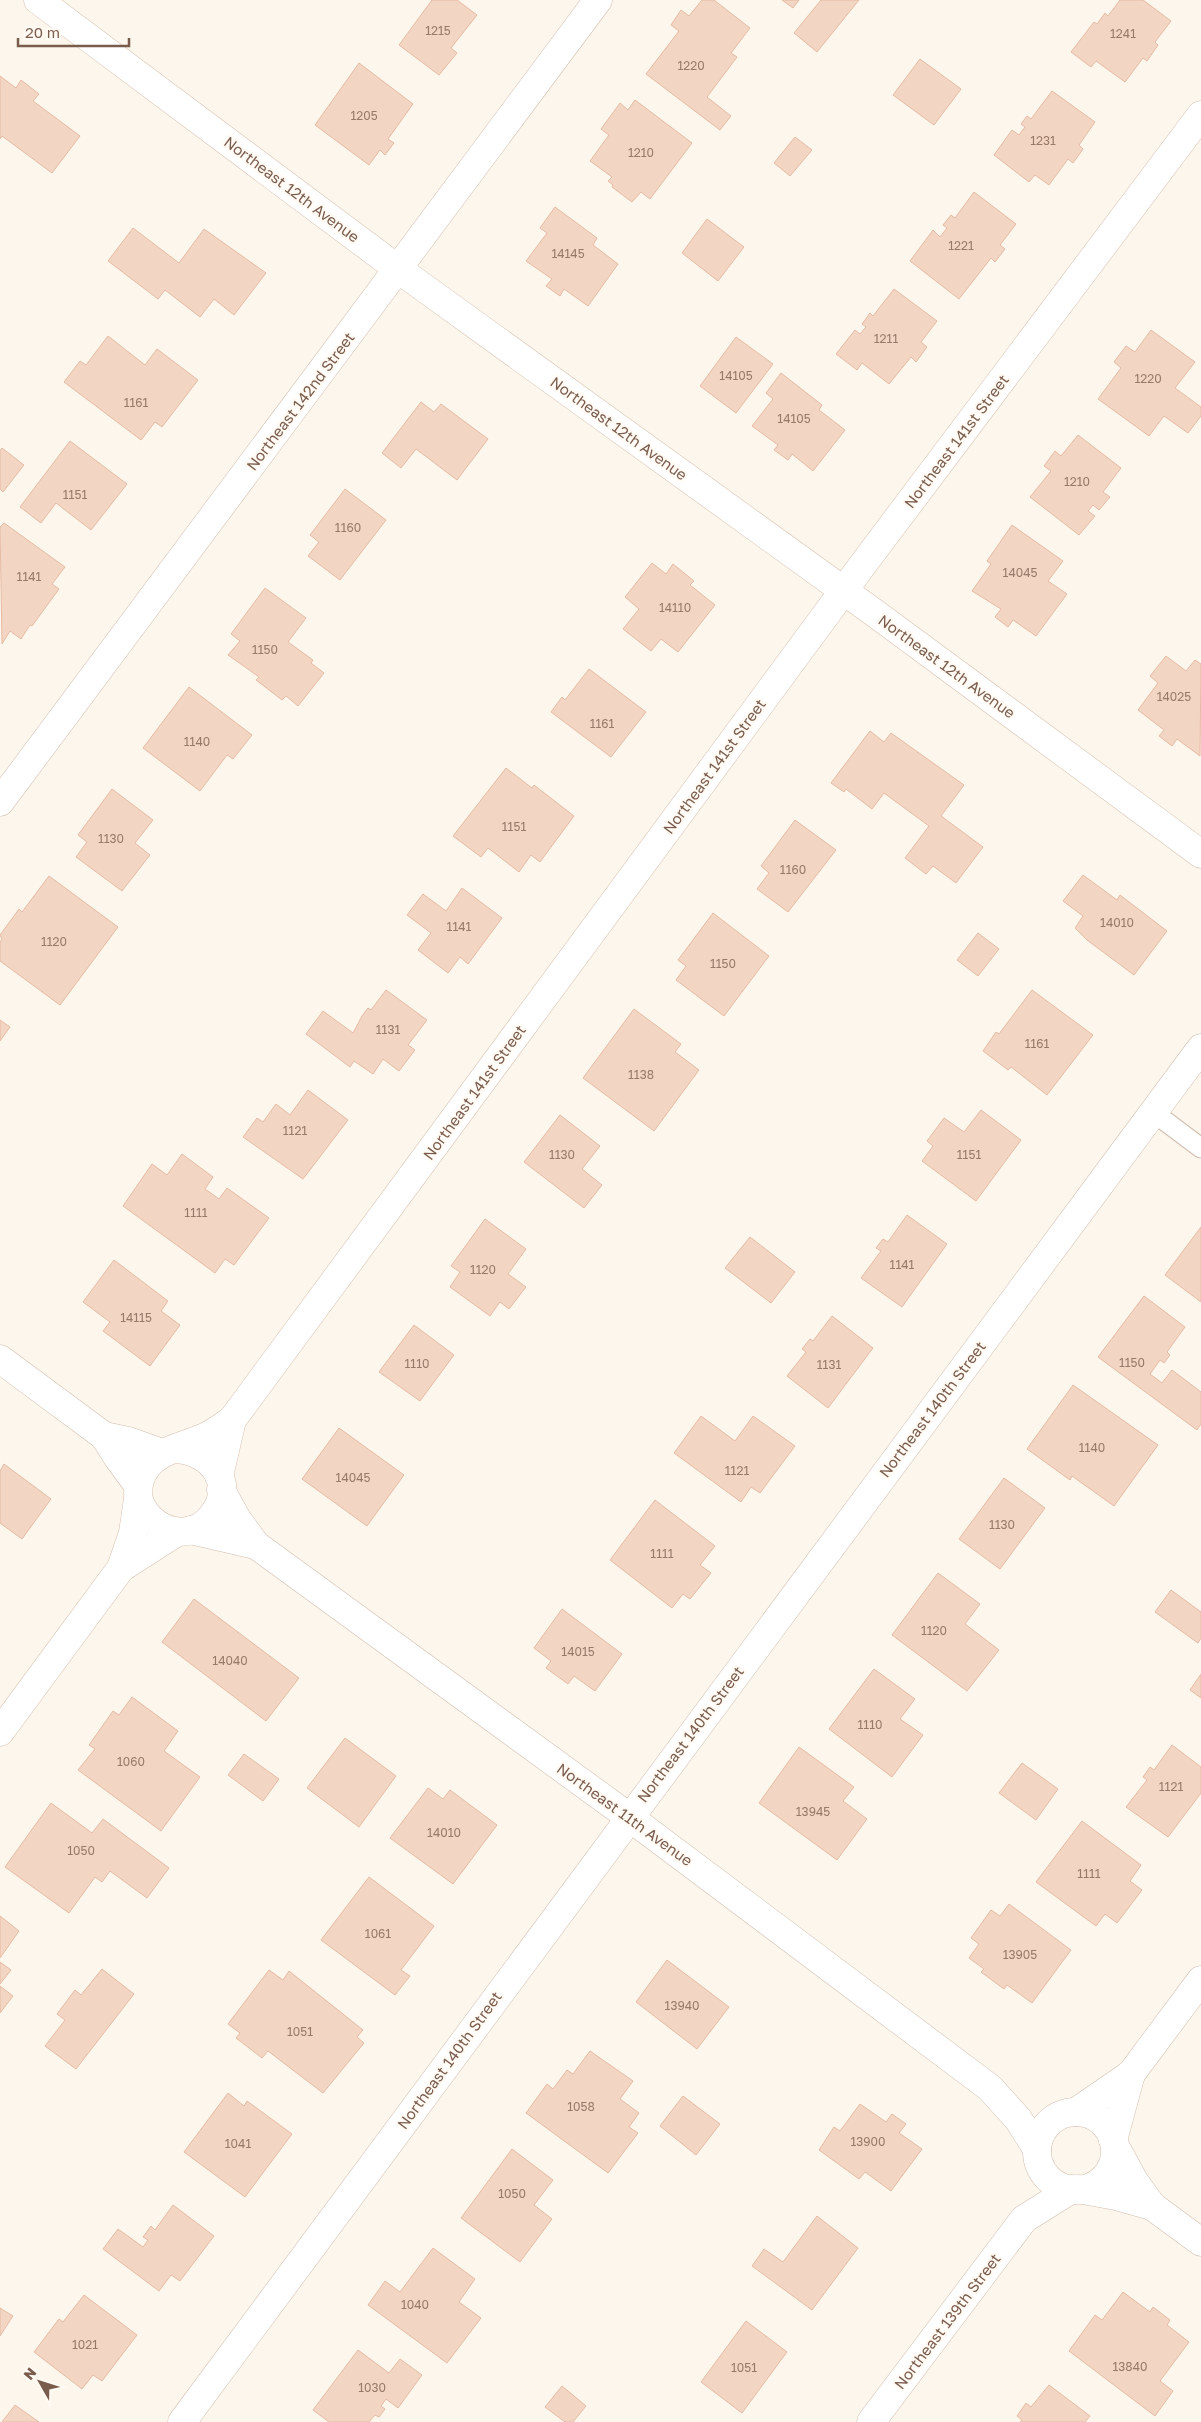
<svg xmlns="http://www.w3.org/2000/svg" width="1201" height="2422" font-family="'Golos Text',sans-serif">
<rect width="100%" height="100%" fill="#fdf6ec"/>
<g fill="#f3d5c3" stroke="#e6bba3">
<polygon points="432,0 457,0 477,15 451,48 457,53 439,75 399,45"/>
<polygon points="702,0 714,0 750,28 731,53 737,57 707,97 731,116 720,130 646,74 679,31 671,25 681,10 689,16"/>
<polygon points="782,0 799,0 793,8"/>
<polygon points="821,0 859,0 817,52 794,33"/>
<polygon points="1120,0 1143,0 1171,21 1155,42 1158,45 1147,61 1143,58 1125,82 1096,61 1091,67 1071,52 1094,22 1097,24 1105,13 1108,16"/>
<polygon points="920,59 961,89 934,125 893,95"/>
<polygon points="359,63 413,104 388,139 394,143 385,155 380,150 369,165 315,125"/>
<polygon points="0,76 16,88 21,80 39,94 33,101 80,136 52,173 2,136 0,139"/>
<polygon points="1052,91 1095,122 1079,145 1083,149 1073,163 1068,159 1049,185 1035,175 1029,182 994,155 1012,130 1019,135 1025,127 1021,124 1027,116 1031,119"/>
<polygon points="635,100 692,143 650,199 641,192 632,202 612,187 613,185 608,181 612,177 590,161 609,135 601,129 620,103 628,110"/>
<polygon points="795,137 812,150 790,176 774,163"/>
<polygon points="974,192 1016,224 1000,245 1005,249 995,262 991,258 959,299 910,261 933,230 940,237 947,228 943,225 951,215 955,218"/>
<polygon points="555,207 597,238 593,245 618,264 588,306 564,289 560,296 546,286 552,279 526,261 547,233 540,228"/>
<polygon points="707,219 744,247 718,281 682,253"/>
<polygon points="133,228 179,263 204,229 266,273 234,315 214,299 200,317 165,290 158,299 108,261"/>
<polygon points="894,289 937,321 921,342 927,347 916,362 911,357 889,384 862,363 857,370 836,354 855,330 860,334 866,327 862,324 870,313 873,316"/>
<polygon points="1151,330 1195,362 1175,388 1201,407 1201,416 1188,433 1164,416 1149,436 1098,399 1121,368 1114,362 1126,346 1135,352"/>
<polygon points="108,336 145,365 157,349 198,380 162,427 155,422 141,440 64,382 80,361 86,365"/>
<polygon points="736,337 773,364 736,413 700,386"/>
<polygon points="781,373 822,405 819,410 845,430 813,471 792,454 788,460 774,450 778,445 752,426 773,399 766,393"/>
<polygon points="421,402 434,412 441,404 488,439 457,480 416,449 401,468 382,453"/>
<polygon points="1078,435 1121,468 1103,492 1110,497 1099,510 1093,505 1088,511 1095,516 1079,535 1030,497 1051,471 1044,466 1055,451 1061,456"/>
<polygon points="70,441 127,484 91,530 56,503 41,523 20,507"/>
<polygon points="2,448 24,465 3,492 0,489 0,451"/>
<polygon points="345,489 386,520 340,580 308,556 319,542 310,535"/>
<polygon points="4,523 65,567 52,584 59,589 32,626 30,625 21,639 10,631 2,644 0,527"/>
<polygon points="1012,525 1063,561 1048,581 1067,594 1036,636 1013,620 1008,627 995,617 1001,609 972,591 991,564 987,561"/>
<polygon points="652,563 666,574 673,564 694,581 690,585 715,605 678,652 661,639 651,651 623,629 639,609 625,597"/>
<polygon points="265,588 306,618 288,642 313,660 311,663 324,673 298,706 286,696 282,700 256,680 259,677 228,655 240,641 231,634"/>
<polygon points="1166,656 1186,671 1195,660 1201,664 1200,756 1177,739 1172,746 1159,736 1164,730 1138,710 1158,683 1150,676"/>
<polygon points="589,669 646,712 611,757 551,712 562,697 565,700"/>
<polygon points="189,687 252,735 233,759 227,755 200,791 143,748"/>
<polygon points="870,731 884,742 891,733 964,785 941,816 983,847 956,883 933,866 926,874 905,858 929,826 884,793 872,809 846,789 844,792 831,783"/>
<polygon points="506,768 532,788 534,785 574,816 540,862 531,855 519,872 488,848 481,857 453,836"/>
<polygon points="112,789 153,820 135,843 150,855 122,891 76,857 87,842 78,835"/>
<polygon points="795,820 836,850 788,912 757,889 769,873 761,866"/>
<polygon points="1083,875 1117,900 1120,895 1167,931 1134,975 1087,940 1075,928 1083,916 1063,901"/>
<polygon points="49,876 118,927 60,1005 0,961 0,942 2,939 0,935 19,909 22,912"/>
<polygon points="462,888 502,918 468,964 460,957 448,973 418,950 431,933 407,915 423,894 446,911"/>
<polygon points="713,913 769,956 724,1016 676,980 686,966 678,960"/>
<polygon points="978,933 999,949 978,976 957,960"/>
<polygon points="386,990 427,1020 408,1045 415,1050 399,1071 383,1059 373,1074 354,1061 350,1067 306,1034 323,1011 353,1033 362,1016 368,1008 371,1010"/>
<polygon points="1032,990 1093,1035 1047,1095 1011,1067 1008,1070 983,1051 996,1032 999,1034"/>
<polygon points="634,1009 681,1044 675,1052 699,1070 654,1131 583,1078"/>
<polygon points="0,1020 10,1027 0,1041"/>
<polygon points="308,1090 348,1120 303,1179 243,1137 257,1118 263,1122 276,1104 290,1115"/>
<polygon points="981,1110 1021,1140 976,1201 922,1161 933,1146 927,1141 944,1118 964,1132"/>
<polygon points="560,1115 600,1146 582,1169 602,1185 584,1208 524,1162"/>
<polygon points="182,1154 213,1177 205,1189 219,1199 227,1188 269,1218 234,1265 225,1259 215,1273 123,1206 152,1164 167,1175"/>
<polygon points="907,1215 947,1244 902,1307 861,1278 881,1251 876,1248 883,1239 888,1242"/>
<polygon points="485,1219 526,1249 508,1274 526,1287 509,1309 500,1302 490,1316 450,1287 460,1272 451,1266"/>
<polygon points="1201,1227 1201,1302 1165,1275"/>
<polygon points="750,1237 795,1272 771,1303 725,1268"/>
<polygon points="114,1260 168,1301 161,1311 180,1325 150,1366 103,1331 110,1322 83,1302"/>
<polygon points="1144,1296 1185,1327 1167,1352 1170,1355 1164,1363 1160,1360 1150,1374 1162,1383 1172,1370 1201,1392 1201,1424 1197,1430 1098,1357"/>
<polygon points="832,1316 873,1348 828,1408 787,1376 806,1352 802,1349 810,1339 813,1341"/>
<polygon points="414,1325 454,1355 420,1401 379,1372"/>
<polygon points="1073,1385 1158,1445 1114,1506 1072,1476 1070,1480 1027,1449"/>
<polygon points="701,1416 735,1441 753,1416 795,1446 760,1493 751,1487 741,1502 674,1453"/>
<polygon points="339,1428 404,1475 367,1526 302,1479"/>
<polygon points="4,1464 51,1499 22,1539 0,1523 0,1471"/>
<polygon points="1004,1478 1045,1508 1000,1569 959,1539"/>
<polygon points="655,1500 715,1546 700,1565 711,1573 690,1599 683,1594 672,1608 610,1560"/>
<polygon points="938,1573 980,1604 965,1624 999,1650 967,1691 892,1635"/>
<polygon points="1171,1590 1201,1612 1201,1638 1198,1643 1155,1612"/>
<polygon points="194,1599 299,1678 266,1721 162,1642"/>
<polygon points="562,1609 622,1654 595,1691 574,1676 568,1684 546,1668 551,1661 534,1648"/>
<polygon points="874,1669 915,1699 900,1719 923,1735 892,1777 829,1729"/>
<polygon points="1201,1674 1201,1698 1190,1690"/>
<polygon points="132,1697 178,1731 164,1751 200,1777 161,1831 78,1770 95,1749 89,1745 113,1711 119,1715"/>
<polygon points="345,1738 396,1776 359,1827 307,1788"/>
<polygon points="1172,1745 1201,1767 1201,1793 1168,1837 1126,1807 1147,1780 1143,1777 1150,1767 1154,1770"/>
<polygon points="799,1747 854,1787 843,1801 867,1819 837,1860 759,1803"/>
<polygon points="244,1754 279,1779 263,1801 228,1775"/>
<polygon points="1022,1763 1058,1789 1036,1820 999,1793"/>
<polygon points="428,1788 443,1799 450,1790 497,1825 453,1884 390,1838"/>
<polygon points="51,1803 92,1833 103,1819 169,1868 147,1898 110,1871 102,1882 95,1877 69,1913 5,1867"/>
<polygon points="1082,1821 1141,1865 1130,1881 1142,1890 1117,1923 1105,1914 1096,1926 1036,1882"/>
<polygon points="369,1877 434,1926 401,1970 410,1976 395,1995 321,1940"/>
<polygon points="1009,1904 1071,1950 1032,2003 1007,1985 1004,1989 981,1972 984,1969 969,1958 979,1944 971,1938 991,1910 1000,1916"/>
<polygon points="0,1916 19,1931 0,1958"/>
<polygon points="667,1960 729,2007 697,2049 636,2002"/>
<polygon points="0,1962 11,1970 0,1984"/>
<polygon points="102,1969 134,1994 76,2069 45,2046 65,2020 57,2014 75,1990 81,1995"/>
<polygon points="269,1970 283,1980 289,1971 363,2030 357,2037 364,2043 323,2093 268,2051 262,2058 236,2038 240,2033 228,2024"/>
<polygon points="0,1986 13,1996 0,2013"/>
<polygon points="590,2051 633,2081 620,2099 639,2113 629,2127 638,2133 608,2173 526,2113 547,2084 553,2089 567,2070 573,2074"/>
<polygon points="228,2093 244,2106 247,2101 292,2134 245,2197 184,2152"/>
<polygon points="683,2096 720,2124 696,2155 660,2126"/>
<polygon points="860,2104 886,2122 892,2114 906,2124 899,2133 922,2149 891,2191 865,2172 859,2179 819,2150 834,2127 840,2131"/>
<polygon points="512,2149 553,2180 534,2205 552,2219 520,2262 461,2218"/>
<polygon points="173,2205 214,2236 180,2281 171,2275 159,2291 103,2249 118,2229 143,2247 148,2240 143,2237 151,2226 155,2230"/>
<polygon points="817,2216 858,2248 812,2310 752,2266 764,2249 783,2262"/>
<polygon points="433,2248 475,2279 459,2302 481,2318 447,2363 368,2305 385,2281 400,2292"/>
<polygon points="1123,2292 1150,2312 1153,2307 1170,2320 1167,2325 1189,2342 1160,2381 1173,2391 1155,2416 1069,2351 1095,2315 1102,2320"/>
<polygon points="84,2295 137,2335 102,2381 93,2375 82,2389 34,2352 59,2319 63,2322"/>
<polygon points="0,2308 13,2316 0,2336"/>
<polygon points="746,2321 787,2352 742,2413 701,2382"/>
<polygon points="358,2350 389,2373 400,2359 422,2375 398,2408 386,2399 381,2406 385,2409 379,2417 375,2415 369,2422 329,2422 313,2410"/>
<polygon points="1049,2385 1090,2416 1085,2422 1020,2422 1022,2420 1017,2416 1026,2403 1031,2407"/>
<polygon points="562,2386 586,2406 573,2422 565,2422 545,2407"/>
<polygon points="15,2405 39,2422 2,2422"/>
</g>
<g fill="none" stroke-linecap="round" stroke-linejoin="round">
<defs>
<polyline id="lane" points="1153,1112 1201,1148"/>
<g id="street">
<polyline points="0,802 598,0"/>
<polyline points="0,1359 104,1436 118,1458 138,1485"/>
<polyline points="104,1436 128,1441 162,1453"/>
<polyline points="221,1490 237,1519 256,1545 629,1817 990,2088 1018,2119 1037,2149"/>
<polyline points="191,1530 256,1545"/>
<polyline points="1076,2112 1131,2074 1201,1980"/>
<circle cx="1076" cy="2151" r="39"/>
<polyline points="1113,2140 1131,2074"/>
<polyline points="1115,2146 1134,2181 1152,2206 1201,2242"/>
<polyline points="1078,2189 1116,2196 1152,2206"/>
<polyline points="182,2422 1201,1048"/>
<polyline points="871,2422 1024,2219 1072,2189"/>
</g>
<g id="secondary">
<polyline points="38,0 398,269 876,614 1201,854"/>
<path d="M176,1449C211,1451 237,1483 213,1515C192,1544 152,1532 140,1503C137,1496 138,1487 140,1480C148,1452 179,1448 203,1438C213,1434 223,1426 232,1420"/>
<polyline points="219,1476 232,1420 864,563 1201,115"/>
<polyline points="121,1568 177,1532"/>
<polyline points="0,1732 121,1568 133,1533 138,1499"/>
</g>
</defs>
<use href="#lane" stroke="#d1beb0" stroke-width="21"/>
<use href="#street" stroke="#d1beb0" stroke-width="29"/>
<use href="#secondary" stroke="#d6c0b0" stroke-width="29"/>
<use href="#lane" stroke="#fff" stroke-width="19"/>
<use href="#street" stroke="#fff" stroke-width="28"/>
<use href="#secondary" stroke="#fff" stroke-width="28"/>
</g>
<g text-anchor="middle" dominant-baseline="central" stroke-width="4.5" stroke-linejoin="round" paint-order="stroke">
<g font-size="12" fill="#987a6a">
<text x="438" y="30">1215</text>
<text x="1123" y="33">1241</text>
<text x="691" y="65">1220</text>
<text x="364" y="115">1205</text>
<text x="1043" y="140">1231</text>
<text x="641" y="152">1210</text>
<text x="961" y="245">1221</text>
<text x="568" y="253">14145</text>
<text x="886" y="338">1211</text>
<text x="736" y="375">14105</text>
<text x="1148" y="378">1220</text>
<text x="136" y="402">1161</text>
<text x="794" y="418">14105</text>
<text x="1077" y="481">1210</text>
<text x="75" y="494">1151</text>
<text x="348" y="527">1160</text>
<text x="1020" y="572">14045</text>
<text x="29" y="576">1141</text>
<text x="675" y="607">14110</text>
<text x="265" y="649">1150</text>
<text x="1174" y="696">14025</text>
<text x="602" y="723">1161</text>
<text x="197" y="741">1140</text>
<text x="514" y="826">1151</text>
<text x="111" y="838">1130</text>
<text x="793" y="869">1160</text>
<text x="1117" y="922">14010</text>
<text x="459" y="926">1141</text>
<text x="54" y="941">1120</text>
<text x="723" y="963">1150</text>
<text x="388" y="1029">1131</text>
<text x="1037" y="1043">1161</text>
<text x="641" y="1074">1138</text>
<text x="295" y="1130">1121</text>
<text x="562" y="1154">1130</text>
<text x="969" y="1154">1151</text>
<text x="196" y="1212">1111</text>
<text x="902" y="1264">1141</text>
<text x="483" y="1269">1120</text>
<text x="136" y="1317">14115</text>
<text x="1132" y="1362">1150</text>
<text x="417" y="1363">1110</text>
<text x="829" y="1364">1131</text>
<text x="1092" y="1447">1140</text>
<text x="737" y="1470">1121</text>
<text x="353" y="1477">14045</text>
<text x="1002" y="1524">1130</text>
<text x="662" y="1553">1111</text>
<text x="934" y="1630">1120</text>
<text x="578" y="1651">14015</text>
<text x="230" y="1660">14040</text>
<text x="870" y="1724">1110</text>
<text x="131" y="1761">1060</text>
<text x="1171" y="1786">1121</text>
<text x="813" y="1811">13945</text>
<text x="444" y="1832">14010</text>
<text x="81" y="1850">1050</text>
<text x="1089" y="1873">1111</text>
<text x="378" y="1933">1061</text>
<text x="1020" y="1954">13905</text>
<text x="682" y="2005">13940</text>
<text x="300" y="2031">1051</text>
<text x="581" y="2106">1058</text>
<text x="868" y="2141">13900</text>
<text x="238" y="2143">1041</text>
<text x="512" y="2193">1050</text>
<text x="415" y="2304">1040</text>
<text x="85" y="2344">1021</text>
<text x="1130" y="2366">13840</text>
<text x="744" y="2367">1051</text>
<text x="372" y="2387">1030</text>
</g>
<g font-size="15" fill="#7a5c4d" stroke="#fffaf3">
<text transform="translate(292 189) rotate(37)">Northeast 12th Avenue</text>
<text transform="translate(300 401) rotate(-53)">Northeast 142nd Street</text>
<text transform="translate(619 428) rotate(36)">Northeast 12th Avenue</text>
<text transform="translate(956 441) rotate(-53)">Northeast 141st Street</text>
<text transform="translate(947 666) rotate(36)">Northeast 12th Avenue</text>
<text transform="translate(714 766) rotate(-54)">Northeast 141st Street</text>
<text transform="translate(474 1092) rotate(-54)">Northeast 141st Street</text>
<text transform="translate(932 1409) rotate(-53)">Northeast 140th Street</text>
<text transform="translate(690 1734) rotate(-53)">Northeast 140th Street</text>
<text transform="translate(625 1814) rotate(36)">Northeast 11th Avenue</text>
<text transform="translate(449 2060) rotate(-54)">Northeast 140th Street</text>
<text transform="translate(947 2321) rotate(-53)">Northeast 139th Street</text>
</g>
</g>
<g transform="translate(40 2382) rotate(309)" stroke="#fffaf3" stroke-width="4" paint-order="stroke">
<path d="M0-4L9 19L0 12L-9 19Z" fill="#7a5c4d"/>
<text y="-8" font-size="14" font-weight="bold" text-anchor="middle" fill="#7a5c4d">N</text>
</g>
<path d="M18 38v8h111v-8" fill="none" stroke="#7a5c4d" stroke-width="2.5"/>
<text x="25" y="38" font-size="15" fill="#7a5c4d" stroke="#fffaf3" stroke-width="4" paint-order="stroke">20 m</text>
</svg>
